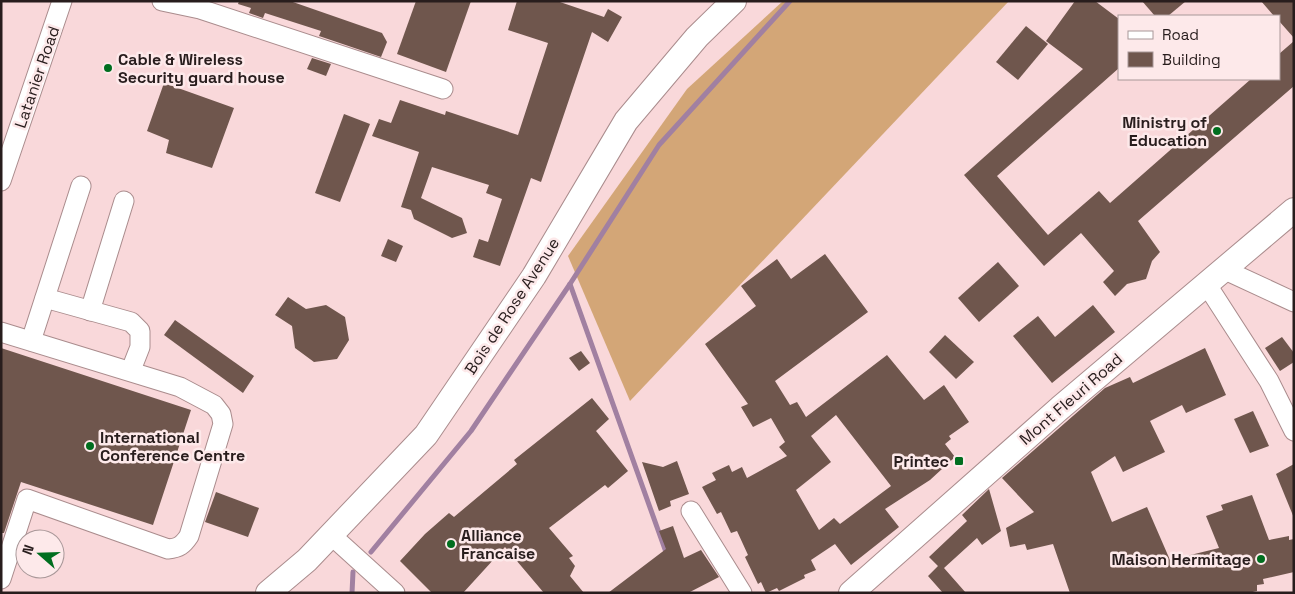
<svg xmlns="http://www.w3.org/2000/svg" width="1295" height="594" font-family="'Space Grotesk',sans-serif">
<rect width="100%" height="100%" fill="#f9d8da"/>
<polygon fill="#d3a677" points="783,1 1009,1 630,401 568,256 687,89"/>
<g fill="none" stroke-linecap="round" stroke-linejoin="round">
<g stroke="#a180a1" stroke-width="5">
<polyline points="570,284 667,555"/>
<polyline points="371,552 471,431 570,284 659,145 790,1"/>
<polyline points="352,593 353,572"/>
</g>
</g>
<g fill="#6f564d" fill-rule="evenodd">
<polygon points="239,1 290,1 382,33 387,42 381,57 319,36 321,31 265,13 263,18 249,13 251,8 238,4"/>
<polygon points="416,1 471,1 446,72 397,54"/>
<polygon points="517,1 557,1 604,17 608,9 622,17 608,42 592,32 541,182 531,178 500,266 473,257 479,239 488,242 502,199 486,193 489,185 432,167 421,198 462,218 467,233 452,238 414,219 411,210 401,207 419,152 372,136 379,119 391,123 400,100 445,115 446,111 518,135 548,43 508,30"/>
<polygon points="1075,1 1095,1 1119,19 1119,68 997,176 1048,235 1099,191 1110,203 1251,79 1279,79 1279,54 1294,41 1294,86 1138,221 1160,252 1152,261 1146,279 1127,284 1115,296 1103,282 1114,271 1081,233 1044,266 964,175 1083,69 1046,41"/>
<polygon points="1142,1 1186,1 1168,16 1155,16"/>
<polygon points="1261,1 1294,1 1294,38 1279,21 1279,16 1274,16"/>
<polygon points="1026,26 1048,44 1018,80 996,62"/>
<polygon points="312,58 331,64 326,76 307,69"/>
<polygon points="164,83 234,108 212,168 166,153 169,140 147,131"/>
<polygon points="344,114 370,124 340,202 315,193"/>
<polygon points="388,239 403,246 396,262 381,256"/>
<path d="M825,254L868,312L775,381L790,405L797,402L806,417L887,355L924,400L944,385L969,422L949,436L951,439L945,444L955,457L930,480L885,509L899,527L851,565L835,544L811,560L816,570L804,575L805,578L779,591L777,588L766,593L761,582L758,584L745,557L748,555L737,531L731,533L721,512L717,514L702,487L716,480L712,473L729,465L732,472L742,467L747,478L787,456L779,447L785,442L771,418L753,427L741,407L748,404L705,344L756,306L741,286L777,259L791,279ZM836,415L891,486L840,524L834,518L819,530L796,490L831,462L811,436Z"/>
<polygon points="998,262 1019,286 979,322 958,298"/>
<polygon points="288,297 306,309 326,305 345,317 349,340 337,359 314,362 295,348 292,326 275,315"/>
<polygon points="1093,305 1115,332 1052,383 1013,336 1038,316 1055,337"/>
<polygon points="175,320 254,376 243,393 164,335"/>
<polygon points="945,335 974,362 956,379 929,352"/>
<polygon points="1282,337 1294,353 1294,362 1280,371 1265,348"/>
<polygon points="1,348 191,410 153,525 21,482 4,533 1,533"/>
<polygon points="1205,348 1226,395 1186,413 1182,405 1150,421 1165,452 1123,472 1115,456 1091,472 1112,522 1147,507 1170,560 1219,548 1206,516 1223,510 1221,505 1252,495 1269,540 1289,536 1289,540 1294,539 1294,572 1263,579 1264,584 1257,585 1257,591 1248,593 1070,593 1053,544 1027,550 1025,544 1010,547 1006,528 1034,512 1002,478 1105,388 1130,377 1133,383"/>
<polygon points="581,351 590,363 579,371 569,358"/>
<polygon points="592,398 609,419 596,431 628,471 608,488 605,485 549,528 573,556 569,558 575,566 570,576 584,593 544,593 505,547 463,593 432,593 400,561 425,534 449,513 454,517 517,464 514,460"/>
<polygon points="1253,411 1269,446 1250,453 1234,419"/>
<polygon points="677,461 689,494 670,501 671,506 659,511 642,462 663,467"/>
<polygon points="1294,464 1294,518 1276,474"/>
<polygon points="989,489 1001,531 982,545 977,538 944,568 966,593 943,593 928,576 938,566 929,557 967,521 962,515"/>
<polygon points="216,492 259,508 248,537 205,522"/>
<polygon points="673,526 684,558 701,550 719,577 688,593 608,593 666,549 659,531"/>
</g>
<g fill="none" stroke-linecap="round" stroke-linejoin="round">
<defs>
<g id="minor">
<polyline points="162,1 200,9 443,89"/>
<polyline points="1,181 62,1"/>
<polyline points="1225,270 1294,302"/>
<polyline points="1207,285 1269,381 1294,431"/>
<polyline points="45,298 131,322 140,331 140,347 131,370"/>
<polyline points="90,311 124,201"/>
<path d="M1,332L180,387L214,405L221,414L223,424L189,536C183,545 179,548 168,549L27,499L1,579"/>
<polyline points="31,341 81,186"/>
<polyline points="691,511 742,593"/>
<polyline points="331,535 395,593"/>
</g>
<g id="major">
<polyline points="268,593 307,560 426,435 534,276 626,121 697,37 734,1"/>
<polyline points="851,593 1060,408 1294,210"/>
</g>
</defs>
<use href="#minor" stroke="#aa8c8d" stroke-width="21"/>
<use href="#major" stroke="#aa8c8d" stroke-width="26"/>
<use href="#minor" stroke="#fff" stroke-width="19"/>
<use href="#major" stroke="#fff" stroke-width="24"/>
</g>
<g fill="#006e1f" stroke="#fde9ea" stroke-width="2">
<circle cx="108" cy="68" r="5"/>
<circle cx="1217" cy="131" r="5"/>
<circle cx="90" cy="446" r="5"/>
<rect x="954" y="456" width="10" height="10" rx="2.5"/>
<circle cx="451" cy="544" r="5"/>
<circle cx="1261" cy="559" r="5"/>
</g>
<g text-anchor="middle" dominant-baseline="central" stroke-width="5" stroke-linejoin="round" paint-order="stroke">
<g font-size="16" font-weight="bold" fill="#281d1d" stroke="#fde9ea" text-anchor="start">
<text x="118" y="59">Cable &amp; Wireless<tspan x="118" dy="18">Security guard house</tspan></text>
<text x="1207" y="122" text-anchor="end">Ministry of<tspan x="1207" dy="18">Education</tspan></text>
<text x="100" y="437">International<tspan x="100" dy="18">Conference Centre</tspan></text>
<text x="949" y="461" text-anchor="end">Printec</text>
<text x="461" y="535">Alliance<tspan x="461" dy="18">Francaise</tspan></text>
<text x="1251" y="559" text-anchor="end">Maison Hermitage</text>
</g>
<g font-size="16" fill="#281d1d" stroke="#fde9ea">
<text transform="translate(37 77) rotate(-71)">Latanier Road</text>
<text transform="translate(512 306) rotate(-57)">Bois de Rose Avenue</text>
<text transform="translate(1071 399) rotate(-41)">Mont Fleuri Road</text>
</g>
</g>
<rect width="1295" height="594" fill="none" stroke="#281d1d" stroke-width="5"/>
<rect x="1118" y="15" width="162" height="65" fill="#fde9ea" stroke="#a89798"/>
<rect x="1128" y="31" width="25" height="8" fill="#ffffff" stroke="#a89798"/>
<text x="1162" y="40" font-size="15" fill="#281d1d">Road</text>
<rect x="1128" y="52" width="25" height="15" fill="#6f564d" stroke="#a89798"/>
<text x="1162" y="65" font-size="15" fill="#281d1d">Building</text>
<g transform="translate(40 554) rotate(290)"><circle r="24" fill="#fde9ea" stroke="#a89798"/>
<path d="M0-4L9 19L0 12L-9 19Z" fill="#006e1f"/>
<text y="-8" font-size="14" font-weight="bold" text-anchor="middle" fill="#281d1d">N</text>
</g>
</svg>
